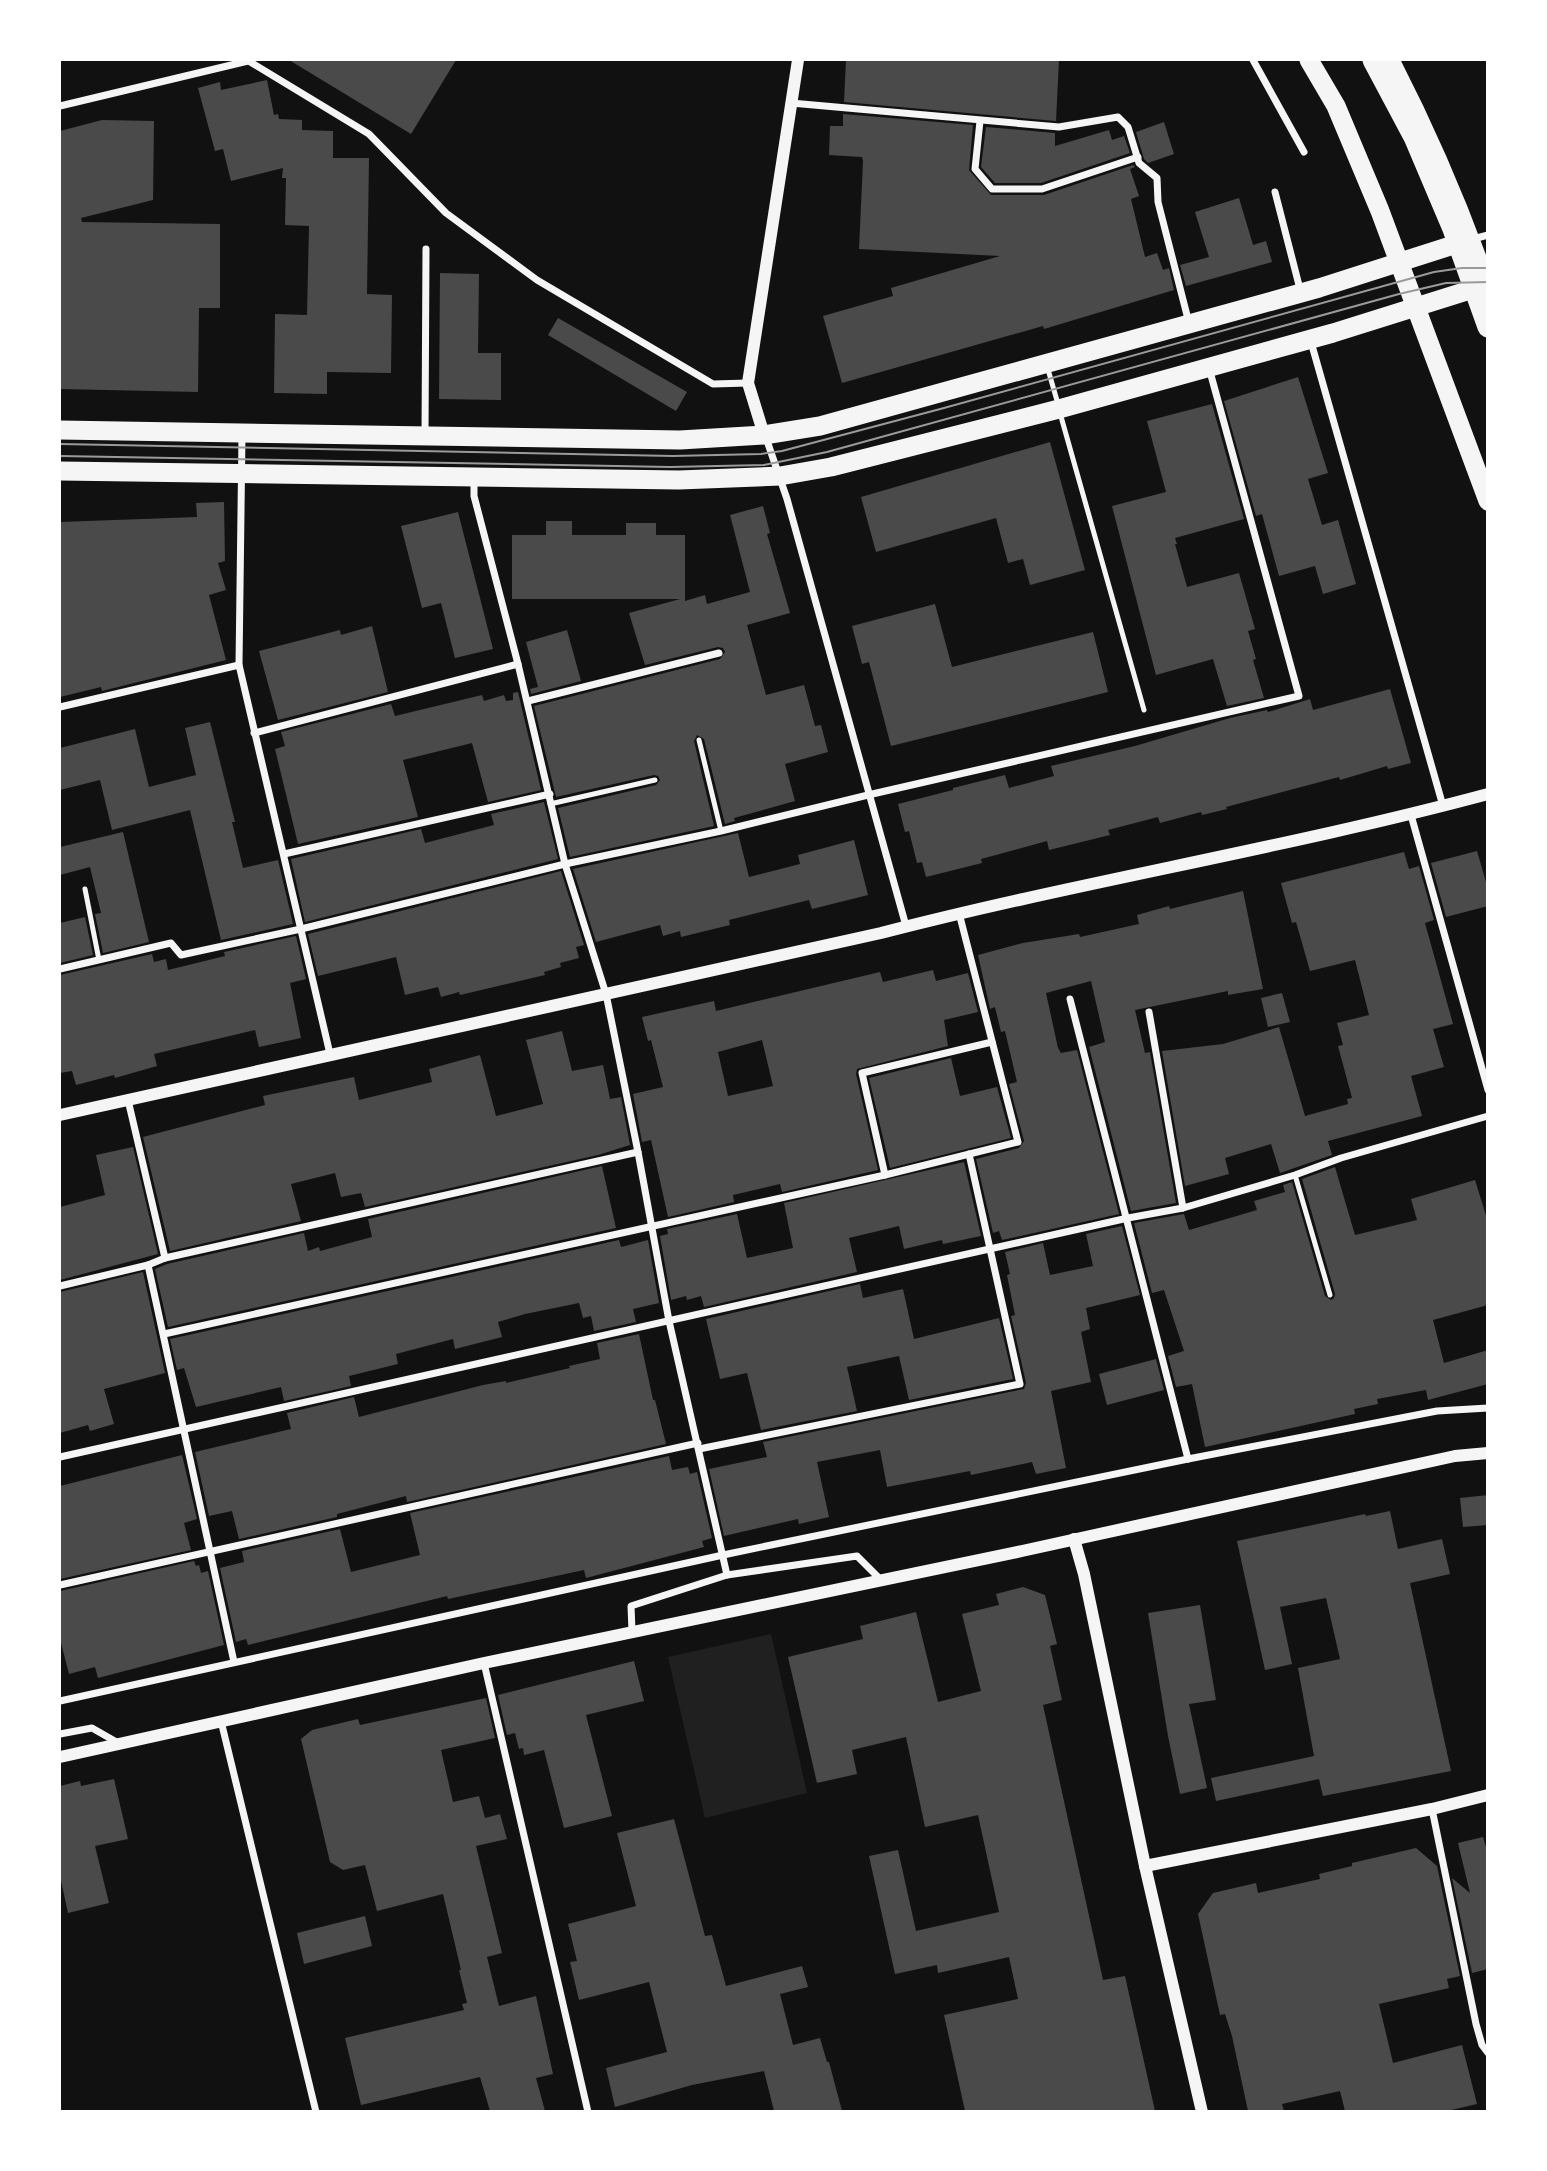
<svg xmlns="http://www.w3.org/2000/svg" width="1547" height="2171" font-family="'Space Grotesk',sans-serif">
<rect width="100%" height="100%" fill="#111"/>
<polygon fill="#202020" points="771,1634 807,1793 705,1818 668,1657"/>
<g fill="#4a4a4a" fill-rule="evenodd">
<polygon points="289,60 456,60 411,134"/>
<polygon points="846,60 1059,60 1056,121 844,102"/>
<polygon points="267,80 274,115 278,114 279,119 302,120 302,130 333,131 333,158 369,158 367,294 392,295 391,373 327,372 327,394 274,393 275,314 307,315 309,226 285,225 286,178 282,178 283,168 231,181 223,149 215,151 198,88 220,82 221,90"/>
<polygon points="843,114 973,125 969,170 991,195 1044,195 1133,165 1135,167 1130,169 1139,196 1131,199 1145,257 1157,253 1163,270 1169,268 1174,290 1044,329 1043,326 842,383 823,316 893,296 891,288 1000,256 859,249 863,161 862,157 829,155 830,126 843,126"/>
<polygon points="102,120 154,121 153,200 81,218 82,222 220,224 220,308 199,308 198,392 60,389 60,131"/>
<polygon points="1164,122 1174,154 1148,163 1144,159 1136,132"/>
<polygon points="986,127 1055,133 1055,146 1109,130 1112,140 1124,136 1130,153 1041,183 995,183 981,167"/>
<polygon points="1239,198 1253,245 1266,241 1272,262 1186,286 1180,265 1209,257 1195,212"/>
<polygon points="440,273 479,274 478,353 501,353 501,400 439,399"/>
<polygon points="558,318 687,392 676,411 548,335"/>
<polygon points="1298,377 1328,473 1308,479 1322,525 1338,520 1356,584 1323,594 1315,566 1279,576 1262,514 1256,516 1224,401"/>
<polygon points="1212,404 1244,519 1175,538 1177,544 1175,544 1187,587 1239,573 1255,629 1248,631 1256,659 1253,660 1264,698 1227,706 1213,659 1156,675 1112,506 1166,492 1147,421"/>
<polygon points="1050,442 1085,570 1030,585 1023,559 1008,563 996,518 876,552 861,497"/>
<polygon points="224,502 225,561 218,563 226,590 209,595 226,660 102,691 101,687 60,697 60,522 197,517 196,503"/>
<polygon points="763,506 770,533 767,534 790,613 747,625 766,695 804,685 815,726 821,725 828,752 785,764 795,801 734,818 735,821 725,824 704,739 697,735 694,741 714,826 570,857 558,808 656,785 660,780 658,776 654,775 556,797 534,706 720,659 725,652 723,648 718,647 645,665 629,613 680,599 512,599 512,535 546,535 546,521 572,521 572,535 626,535 626,523 656,523 656,535 685,535 685,601 705,595 707,604 750,592 730,515"/>
<polygon points="458,512 493,649 455,658 441,603 422,608 401,526"/>
<polygon points="935,604 952,667 1093,632 1108,692 891,746 869,662 862,664 852,626"/>
<polygon points="372,626 388,692 278,720 259,651 340,630 341,635"/>
<polygon points="567,630 581,681 531,694 530,689 538,687 526,642"/>
<polygon points="1390,689 1411,763 1388,769 1387,766 1340,780 1339,777 1226,807 1227,809 1202,815 1201,812 1160,823 1158,817 1108,830 1110,835 1049,850 1047,841 981,859 982,863 926,877 922,862 917,863 909,831 905,832 898,804 953,790 953,788 1005,775 1009,788 1054,776 1051,766 1135,746 1230,718 1267,710 1268,712 1310,699 1313,710"/>
<polygon points="518,692 541,790 488,802 472,743 403,760 418,817 298,844 275,749 285,746 281,732 391,704 395,716 482,695 484,701 504,695 506,701 513,700 513,693"/>
<polygon points="210,722 235,822 232,822 243,868 278,860 293,924 221,940 190,810 112,830 100,780 60,790 60,748 135,729 149,787 196,775 185,728"/>
<polygon points="544,802 558,859 305,922 291,859 421,829 425,843 494,825 491,814"/>
<polygon points="123,832 149,942 103,953 95,914 101,913 90,867 60,875 60,847"/>
<polygon points="738,833 749,877 800,864 798,855 854,840 868,895 812,909 809,900 729,920 730,925 681,937 680,931 663,936 660,925 596,942 573,869"/>
<polygon points="1477,851 1488,889 1488,906 1446,917 1431,863"/>
<polygon points="1404,852 1409,869 1419,866 1434,920 1425,923 1453,1024 1433,1029 1444,1067 1411,1076 1422,1116 1328,1141 1332,1155 1280,1173 1271,1144 1225,1158 1229,1174 1185,1186 1162,1051 1223,1044 1279,1027 1305,1116 1348,1104 1347,1099 1352,1098 1338,1046 1343,1045 1337,1023 1369,1015 1355,960 1310,971 1296,922 1292,923 1281,883"/>
<polygon points="561,871 584,945 576,947 579,958 560,963 561,967 544,972 545,975 460,995 459,992 441,997 438,987 405,995 396,957 318,976 308,934"/>
<polygon points="1243,891 1263,989 1228,995 1228,991 1135,1010 1145,1053 1150,1052 1176,1203 1131,1211 1089,1047 1105,1042 1091,981 1046,993 1058,1048 1061,1053 1077,1050 1119,1214 1002,1240 999,1231 993,1233 976,1159 1019,1148 1024,1141 1009,1084 1017,1082 1005,1031 1001,1032 995,1007 990,1009 978,955 1023,943 1079,934 1080,937 1139,924 1137,915 1169,906 1170,909"/>
<polygon points="85,917 93,955 60,963 60,923"/>
<polygon points="296,936 306,979 290,983 301,1038 259,1047 255,1030 154,1054 157,1066 115,1078 114,1075 76,1085 72,1071 60,1073 60,975 152,954 154,962 166,959 168,970 225,956 224,952"/>
<path d="M933,970L936,981L968,973L978,1012L944,1020L948,1046L857,1069L856,1074L878,1170L782,1192L780,1184L733,1195L734,1202L668,1217L651,1140L642,1142L633,1094L663,1087L651,1040L648,1041L642,1017L714,1001L716,1011L880,972L883,982ZM762,1040L773,1086L728,1096L718,1052Z"/>
<polygon points="1282,993 1290,1022 1268,1027 1261,998"/>
<polygon points="562,1031 572,1071 603,1065 610,1099 621,1097 630,1145 598,1155 365,1207 361,1193 341,1197 335,1173 291,1184 301,1221 170,1251 143,1137 265,1105 263,1096 354,1077 359,1100 432,1082 429,1069 480,1055 496,1116 543,1104 526,1040"/>
<polygon points="951,1058 960,1096 997,1087 1011,1138 890,1168 869,1078"/>
<polygon points="133,1147 158,1254 60,1280 60,1207 105,1195 96,1155"/>
<polygon points="964,1162 981,1236 943,1244 942,1240 904,1249 899,1226 849,1238 857,1272 704,1307 701,1296 687,1300 686,1296 671,1300 660,1236 668,1234 667,1229 737,1214 747,1258 793,1248 784,1203"/>
<polygon points="602,1166 616,1228 168,1327 155,1269 167,1264 304,1233 308,1251 319,1247 320,1251 372,1237 368,1219"/>
<polygon points="1335,1167 1355,1235 1417,1220 1411,1199 1475,1180 1488,1222 1488,1305 1433,1320 1444,1363 1488,1350 1488,1384 1428,1400 1426,1390 1377,1399 1378,1404 1354,1409 1355,1414 1205,1447 1192,1384 1176,1387 1168,1356 1184,1351 1164,1290 1152,1293 1134,1223 1184,1214 1189,1230 1257,1210 1254,1201 1285,1192 1283,1185 1292,1182 1325,1296 1331,1300 1334,1298 1335,1294 1302,1179"/>
<polygon points="1122,1226 1140,1295 1086,1308 1090,1329 1081,1332 1091,1382 1051,1391 1066,1468 1036,1474 1032,1462 971,1475 970,1471 887,1487 880,1450 817,1462 829,1517 799,1524 798,1519 724,1536 709,1469 767,1457 763,1442 1024,1389 1026,1383 1011,1316 1015,1315 1007,1275 1010,1274 1005,1252 1043,1243 1050,1275 1093,1266 1086,1234"/>
<polygon points="619,1240 621,1247 648,1240 659,1303 633,1309 636,1322 594,1331 591,1316 583,1318 579,1303 525,1314 498,1322 502,1337 455,1349 453,1339 396,1354 398,1364 349,1376 351,1386 284,1401 281,1387 196,1407 184,1368 177,1370 170,1339"/>
<polygon points="143,1272 165,1373 104,1389 114,1424 90,1431 88,1425 60,1433 60,1292"/>
<polygon points="860,1284 863,1298 903,1289 914,1339 999,1318 1013,1379 909,1400 899,1356 847,1367 857,1411 761,1430 747,1373 720,1379 706,1319"/>
<polygon points="639,1334 653,1400 655,1400 666,1444 407,1502 406,1496 337,1514 337,1517 239,1539 232,1511 209,1516 195,1452 291,1429 287,1413 354,1397 359,1417 483,1385 506,1381 506,1383 570,1368 569,1366 600,1359 597,1343"/>
<polygon points="1156,1359 1164,1390 1107,1405 1099,1374"/>
<polygon points="182,1455 197,1519 184,1523 191,1550 60,1579 60,1486"/>
<polygon points="669,1456 672,1470 688,1467 690,1474 697,1472 712,1538 702,1541 704,1547 586,1578 584,1570 448,1599 447,1596 248,1645 246,1639 236,1642 220,1568 244,1562 242,1551 340,1529 351,1572 420,1555 410,1513"/>
<polygon points="1488,1495 1488,1525 1463,1527 1460,1498"/>
<polygon points="1390,1511 1398,1549 1442,1539 1450,1574 1410,1583 1451,1771 1323,1796 1319,1779 1216,1801 1211,1778 1314,1756 1298,1668 1340,1659 1326,1598 1280,1607 1292,1664 1265,1670 1237,1541 1365,1514 1366,1516"/>
<polygon points="194,1561 196,1566 199,1565 201,1573 208,1571 224,1645 98,1678 95,1667 69,1674 60,1639 60,1591"/>
<polygon points="1023,1587 1045,1595 1057,1644 1050,1646 1062,1700 1043,1705 1103,1980 1125,1976 1155,2111 965,2111 944,2015 1018,1999 1009,1957 938,1973 937,1965 895,1974 869,1856 898,1850 916,1931 999,1912 978,1815 925,1827 906,1737 852,1750 857,1774 817,1783 788,1657 863,1639 860,1626 916,1612 938,1702 981,1691 962,1614 999,1605 996,1594"/>
<polygon points="1200,1605 1216,1700 1189,1704 1207,1788 1180,1794 1168,1736 1148,1613"/>
<polygon points="634,1661 644,1701 586,1715 612,1816 564,1828 544,1750 524,1755 523,1748 519,1749 515,1733 507,1735 498,1695"/>
<polygon points="486,1698 495,1738 441,1750 453,1802 479,1796 485,1818 500,1814 507,1839 476,1846 502,1953 487,1957 499,2006 536,1996 553,2074 536,2078 545,2111 490,2111 480,2077 361,2105 345,2038 464,2010 462,2004 467,2003 459,1970 461,1970 443,1894 377,1911 365,1865 343,1870 330,1862 301,1739 312,1730 358,1719 360,1725"/>
<polygon points="114,1779 128,1839 95,1846 109,1903 68,1913 60,1876 60,1786 80,1781 81,1786"/>
<polygon points="674,1819 705,1936 712,1935 726,1986 802,1966 808,1987 780,1994 793,2045 820,2038 827,2062 829,2062 842,2111 774,2111 764,2071 692,2085 615,2107 606,2068 667,2052 649,1982 579,2000 570,1962 577,1961 568,1924 636,1906 617,1833"/>
<polygon points="1483,1837 1488,1854 1488,1969 1472,1973 1452,1878 1470,1893 1458,1843"/>
<polygon points="1416,1848 1437,1866 1460,1976 1447,1979 1449,1988 1379,2004 1393,2063 1462,2045 1477,2104 1447,2111 1345,2111 1340,2091 1282,2104 1284,2111 1248,2111 1232,2036 1225,2014 1220,2015 1198,1914 1213,1893 1256,1883 1258,1893 1320,1879 1319,1874 1352,1866 1352,1863"/>
<polygon points="365,1916 372,1946 304,1964 297,1933"/>
</g>
<g fill="none" stroke-linecap="round" stroke-linejoin="round">
<g stroke="#f5f5f5" stroke-width="5">
<polyline points="1047,366 1058,404"/>
<polyline points="1060,413 1144,710"/>
<polyline points="699,740 721,831"/>
<polyline points="550,804 655,780"/>
<polyline points="85,889 99,960"/>
<polyline points="1295,1175 1330,1295"/>
</g>
<g stroke="#f5f5f5" stroke-width="7">
<polyline points="247,60 369,134 446,213 537,280 713,384 748,383"/>
<polyline points="1253,60 1304,152"/>
<polyline points="791,103 1059,127 1118,117 1128,127 1139,163 1157,178 1158,202 1189,323"/>
<polyline points="60,106 248,61"/>
<polyline points="980,121 975,169 992,189 1042,189 1138,157"/>
<polyline points="1275,192 1301,293"/>
<polyline points="1473,239 1488,235"/>
<polyline points="1311,342 1443,806"/>
<polyline points="242,435 239,665 330,1054"/>
<polyline points="765,435 787,499 906,926"/>
<polyline points="425,436 426,249"/>
<polyline points="474,478 474,496 518,664 565,864 606,994 638,1152 669,1321 727,1575"/>
<polyline points="528,701 719,653"/>
<polyline points="60,707 239,665"/>
<polyline points="254,733 518,664"/>
<polyline points="1411,815 1488,1090"/>
<polyline points="284,854 550,794"/>
<polyline points="60,969 171,943 181,955 301,929 565,864 721,831 868,795 1299,696 1209,368"/>
<polyline points="1070,999 1188,1459"/>
<polyline points="1149,1012 1183,1208"/>
<polyline points="128,1100 165,1258"/>
<polyline points="885,1175 862,1073 992,1042"/>
<polyline points="148,1265 234,1662"/>
<polyline points="60,1286 148,1265 165,1258 638,1152"/>
<polyline points="164,1334 885,1175 1018,1142 959,913"/>
<polyline points="699,1449 1020,1384 969,1154"/>
<polyline points="60,1457 1128,1218 1183,1208 1295,1175 1341,1158 1488,1116"/>
<polyline points="60,1585 698,1443"/>
<polyline points="632,1631 631,1606 727,1575 857,1556 881,1580"/>
<polyline points="484,1663 588,2112"/>
<polyline points="60,1701 723,1555 1188,1459 1437,1411 1488,1408"/>
<polyline points="221,1721 316,2112"/>
<polyline points="60,1734 92,1728 120,1744"/>
<polyline points="1432,1809 1476,2024 1482,2045 1488,2053"/>
</g>
<g stroke="#f5f5f5" stroke-width="12">
<polyline points="764,435 748,383 798,60"/>
<path d="M60,1115L881,933C1082,881 1287,848 1488,794"/>
<polyline points="1074,1539 1084,1574 1145,1866 1202,2112"/>
<polyline points="60,1757 484,1663 1022,1551 1455,1456 1488,1453"/>
<polyline points="1145,1866 1432,1809 1488,1795"/>
</g>
<g stroke="#f5f5f5" stroke-width="19">
<polyline points="1309,60 1336,106 1380,211 1488,501"/>
<path d="M1390,60C1428,134 1461,210 1488,289"/>
<polyline points="60,430 680,440 764,435 820,426 1319,288 1469,240"/>
<polyline points="60,471 679,480 780,476 831,467 1059,409 1333,333 1486,285"/>
</g>
<polyline stroke="#f5f5f5" stroke-width="21" points="1373,60 1414,137 1453,229 1488,327"/>
<g stroke="#9a9a9a" stroke-width="2">
<polyline points="60,444 673,456 761,454 782,451 944,408 1434,272 1462,268 1488,268"/>
<polyline points="60,456 670,467 764,465 827,452 1399,294 1446,283 1488,282"/>
</g>
</g>
<rect width="1547" height="2171" fill="none" stroke="#ffffff" stroke-width="122"/>
</svg>
